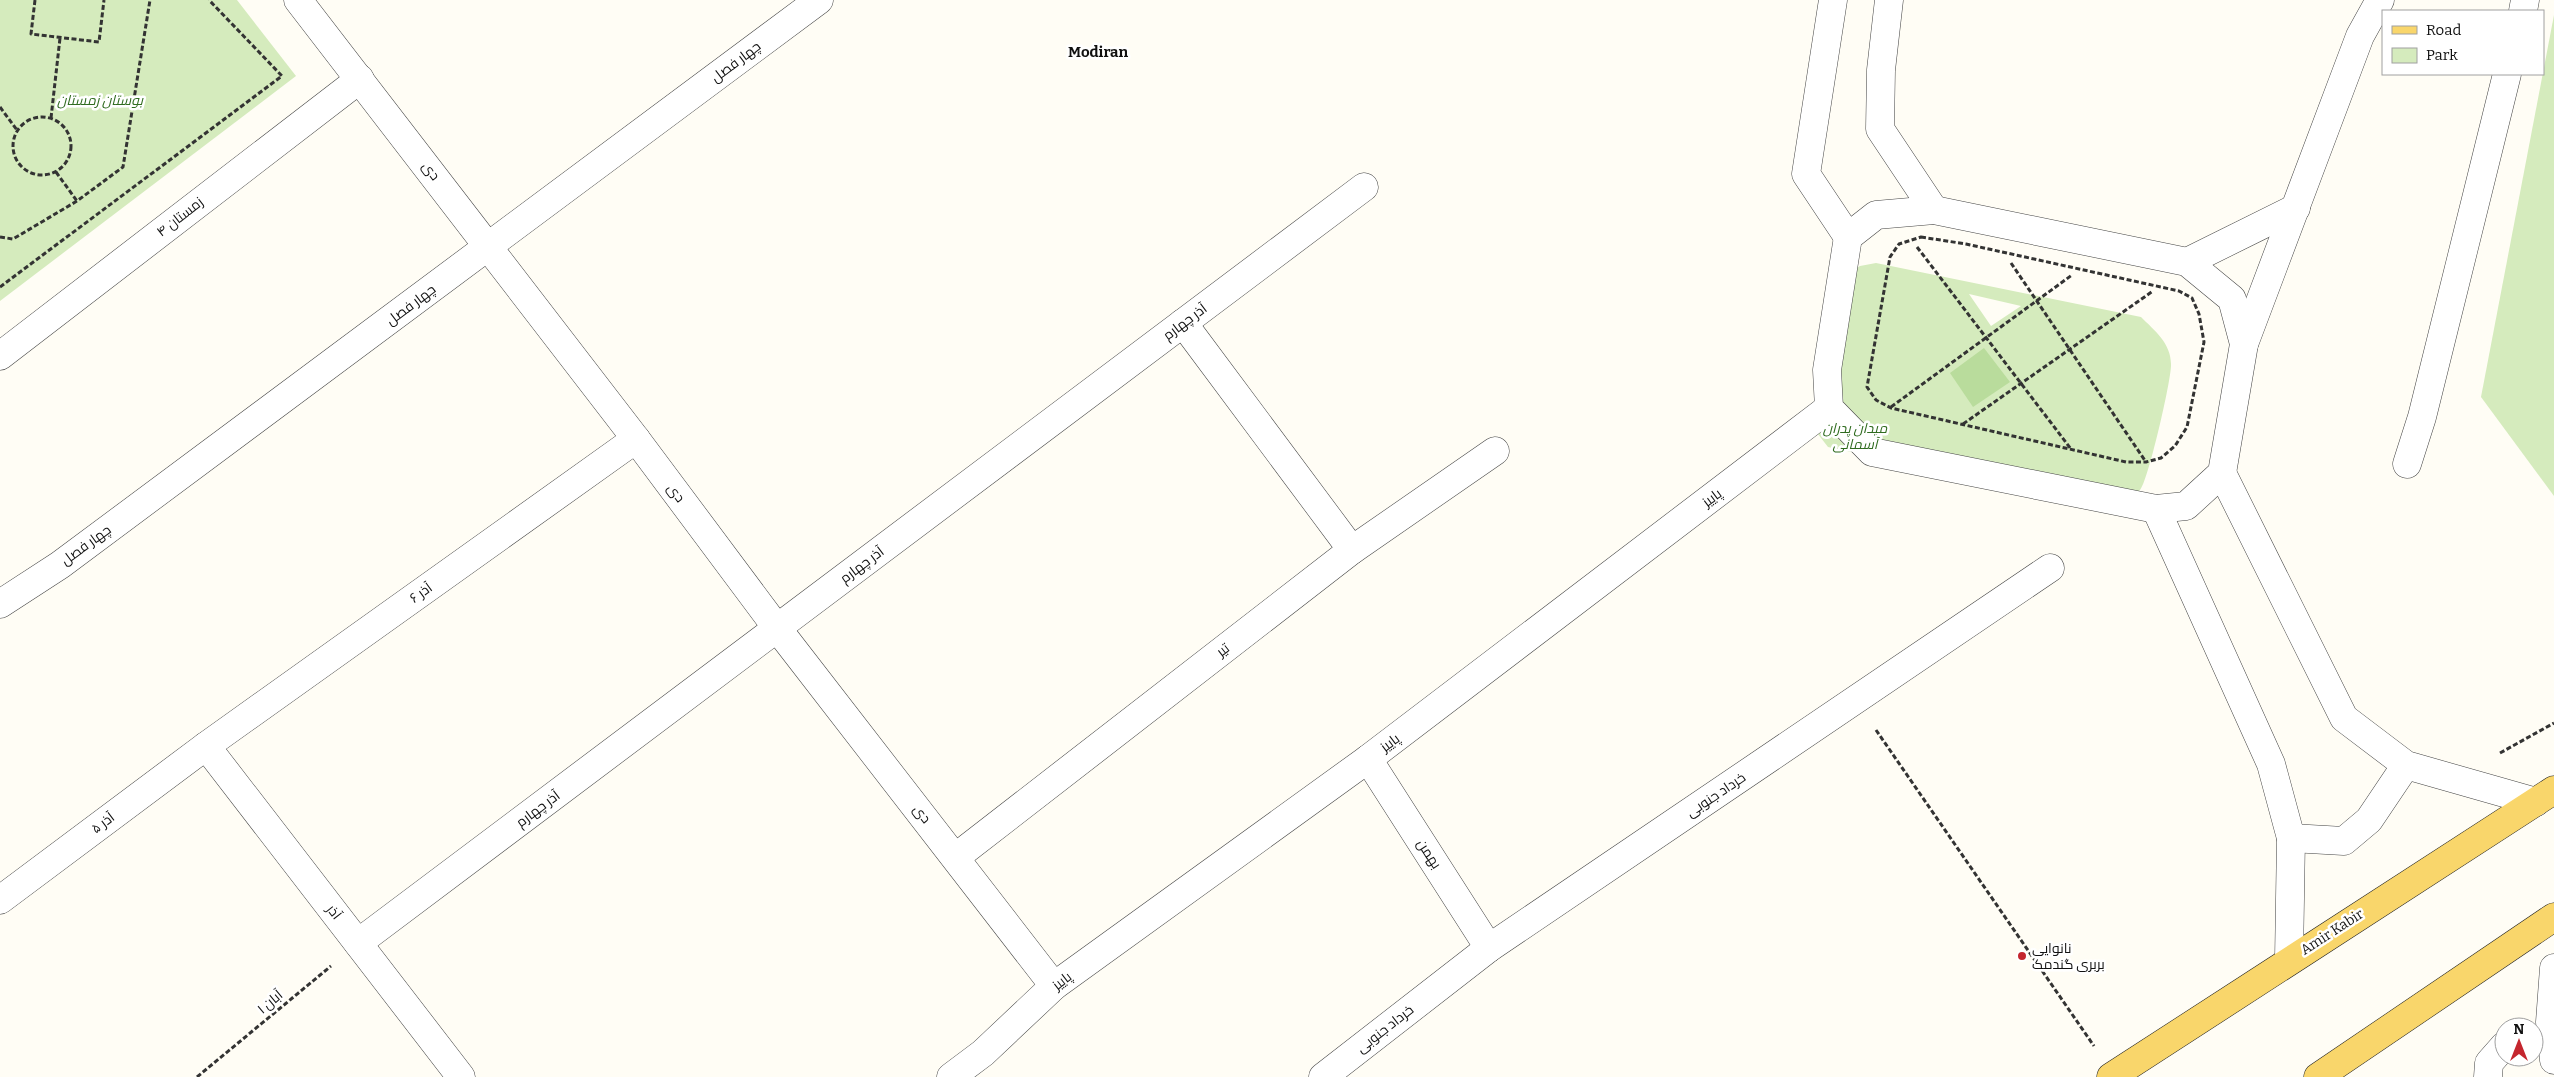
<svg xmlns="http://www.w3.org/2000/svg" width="2554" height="1077" font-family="Bitter,Cairo,serif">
<rect width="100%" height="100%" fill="#fffdf5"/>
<g fill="#d5ebbd" fill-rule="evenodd">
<polygon points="0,0 237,0 296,76 0,301"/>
<polygon points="2554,15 2554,496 2481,397"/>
<path d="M1876,263L2141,317C2154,330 2171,343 2171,364C2172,377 2148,482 2140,490C2131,499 2114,502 2102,507L1828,447L1814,429L1839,277L1860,266ZM1969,294L2021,306L1991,326Z"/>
</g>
<polygon fill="#b9dc9c" points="1984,348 2010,382 1973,407 1950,373"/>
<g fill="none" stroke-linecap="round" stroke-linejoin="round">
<defs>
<g id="minor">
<polyline points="298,0 636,439 777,628 1054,986"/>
<polyline points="2523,11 2525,0"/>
<polyline points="2187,262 2296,208"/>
<polyline points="1183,323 1352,550"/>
<polyline points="2244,344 2360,36 2380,0"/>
<polyline points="0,356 360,79"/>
<polyline points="2407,464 2422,417 2507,74"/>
<polyline points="206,746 461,1077"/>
<polyline points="1368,759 1489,948"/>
<polyline points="956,857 1352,550 1495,451"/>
<polyline points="0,900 206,746 636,439"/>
<polyline points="358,943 1364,187"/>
<polyline points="1323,1077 1489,948 2050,568"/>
</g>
<g id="tertiary">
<polyline points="1833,0 1806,174 1848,237"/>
<polyline points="1889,0 1881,70 1880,129 1934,210"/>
<polygon points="1934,210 2187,262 2232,299 2244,344 2222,473 2186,506 2156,509 1872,452 1829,408 1827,370 1848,237 1876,215"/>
<polyline points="2222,473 2344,718 2406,765 2536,802"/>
<polyline points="2156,509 2271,764 2291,838 2289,959"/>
<polyline points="0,604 60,565 819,0"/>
<polyline points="2291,838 2344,841 2369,820 2406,765"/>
<polyline points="2554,968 2550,1022 2554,1060"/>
<polyline points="951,1077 983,1053 1054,986 1368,759 1829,408"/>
<polyline points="2488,1077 2489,1063 2504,1046"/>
</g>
<g id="primary">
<polyline points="2111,1077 2554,790"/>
<polyline points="2318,1077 2554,917"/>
</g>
</defs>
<use href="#minor" stroke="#444" stroke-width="29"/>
<use href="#tertiary" stroke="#444" stroke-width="29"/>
<use href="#primary" stroke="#222" stroke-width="29"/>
<g stroke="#333" stroke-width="3" stroke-dasharray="5 2.5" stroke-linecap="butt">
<polyline points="35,0 31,34 99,42 104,0"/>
<polyline points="0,107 17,130"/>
<circle cx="42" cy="146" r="29"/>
<polyline points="51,118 60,38"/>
<polyline points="56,172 77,201"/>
<polyline points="0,237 13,239 77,201 123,167 150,0"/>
<polygon points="1921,237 1966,244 2179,291 2192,298 2199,314 2204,342 2187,427 2175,446 2161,458 2146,462 2126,462 1891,408 1876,400 1867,387 1890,257 1899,244"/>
<polyline points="1917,247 2071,449"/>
<polyline points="2011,263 2146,462"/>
<polyline points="0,287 282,76 209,0"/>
<polyline points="1891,407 2072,275"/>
<polyline points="1963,424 2153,291"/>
<polyline points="1876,730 2094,1046"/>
<polyline points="2500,753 2554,723"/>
<polyline points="197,1077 331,966"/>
</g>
<use href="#minor" stroke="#fff" stroke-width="28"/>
<use href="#tertiary" stroke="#fff" stroke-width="28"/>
<use href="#primary" stroke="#f9d66b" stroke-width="28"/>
</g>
<circle fill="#c4262e" stroke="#fff" stroke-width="2" cx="2022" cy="956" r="5"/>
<g text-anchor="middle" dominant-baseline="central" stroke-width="5" stroke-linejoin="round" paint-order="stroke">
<g font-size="14" fill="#111" stroke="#fff">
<text transform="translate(736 62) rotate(-37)">چهار فصل</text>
<text transform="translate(431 171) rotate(53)">دی</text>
<text transform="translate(180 217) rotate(-38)">زمستان ۴</text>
<text transform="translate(411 305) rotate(-37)">چهار فصل</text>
<text transform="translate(1185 322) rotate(-37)">آذر چهارم</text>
<text transform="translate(676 493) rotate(53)">دی</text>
<text transform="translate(1712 498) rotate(-37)">پاییز</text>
<text transform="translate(86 545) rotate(-36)">چهار فصل</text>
<text transform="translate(862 565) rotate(-37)">آذر چهارم</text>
<text transform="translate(421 593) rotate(-36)">آذر ۶</text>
<text transform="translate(1223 650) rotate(-38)">تیر</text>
<text transform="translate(1390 743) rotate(-37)">پاییز</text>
<text transform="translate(1716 795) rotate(-34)">خرداد جنوبی</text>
<text transform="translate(538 809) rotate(-37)">آذر چهارم</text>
<text transform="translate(922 814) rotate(52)">دی</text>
<text transform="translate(103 823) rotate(-37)">آذر ۵</text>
<text transform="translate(1429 854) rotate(57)">بهمن</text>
<text transform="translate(334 912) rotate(52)">آذر</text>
<text transform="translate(2332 932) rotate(-33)">Amir Kabir</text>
<text transform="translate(1062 981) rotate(-38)">پاییز</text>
<text transform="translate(270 1002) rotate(-40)">آبان ۱</text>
<text transform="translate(1385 1029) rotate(-38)">خرداد جنوبی</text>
</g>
<g font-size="14" font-style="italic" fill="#2f6b1f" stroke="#fff">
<text x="100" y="100">بوستان زمستان</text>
<text x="1855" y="428">میدان پدران<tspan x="1855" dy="16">آسمانی</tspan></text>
</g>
<g font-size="14" fill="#111" stroke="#fff" text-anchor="start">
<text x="2032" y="948">نانوایی<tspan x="2032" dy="16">بربری گندمک</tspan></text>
</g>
<g font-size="15" font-weight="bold" fill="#111" stroke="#fff">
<text x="1098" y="52">Modiran</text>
</g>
</g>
<rect x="2382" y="10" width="162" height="65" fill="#ffffff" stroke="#a0a0a0"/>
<rect x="2392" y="26" width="25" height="8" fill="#f9d66b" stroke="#a0a0a0"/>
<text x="2426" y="35" font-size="15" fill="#111111">Road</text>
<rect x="2392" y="48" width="25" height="15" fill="#d5ebbd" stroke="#a0a0a0"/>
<text x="2426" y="60" font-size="15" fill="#111111">Park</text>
<g transform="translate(2519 1042)"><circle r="24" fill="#ffffff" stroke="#a0a0a0"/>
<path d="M0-4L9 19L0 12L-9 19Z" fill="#c4262e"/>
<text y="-8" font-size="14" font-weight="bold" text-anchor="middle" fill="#111111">N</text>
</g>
</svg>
